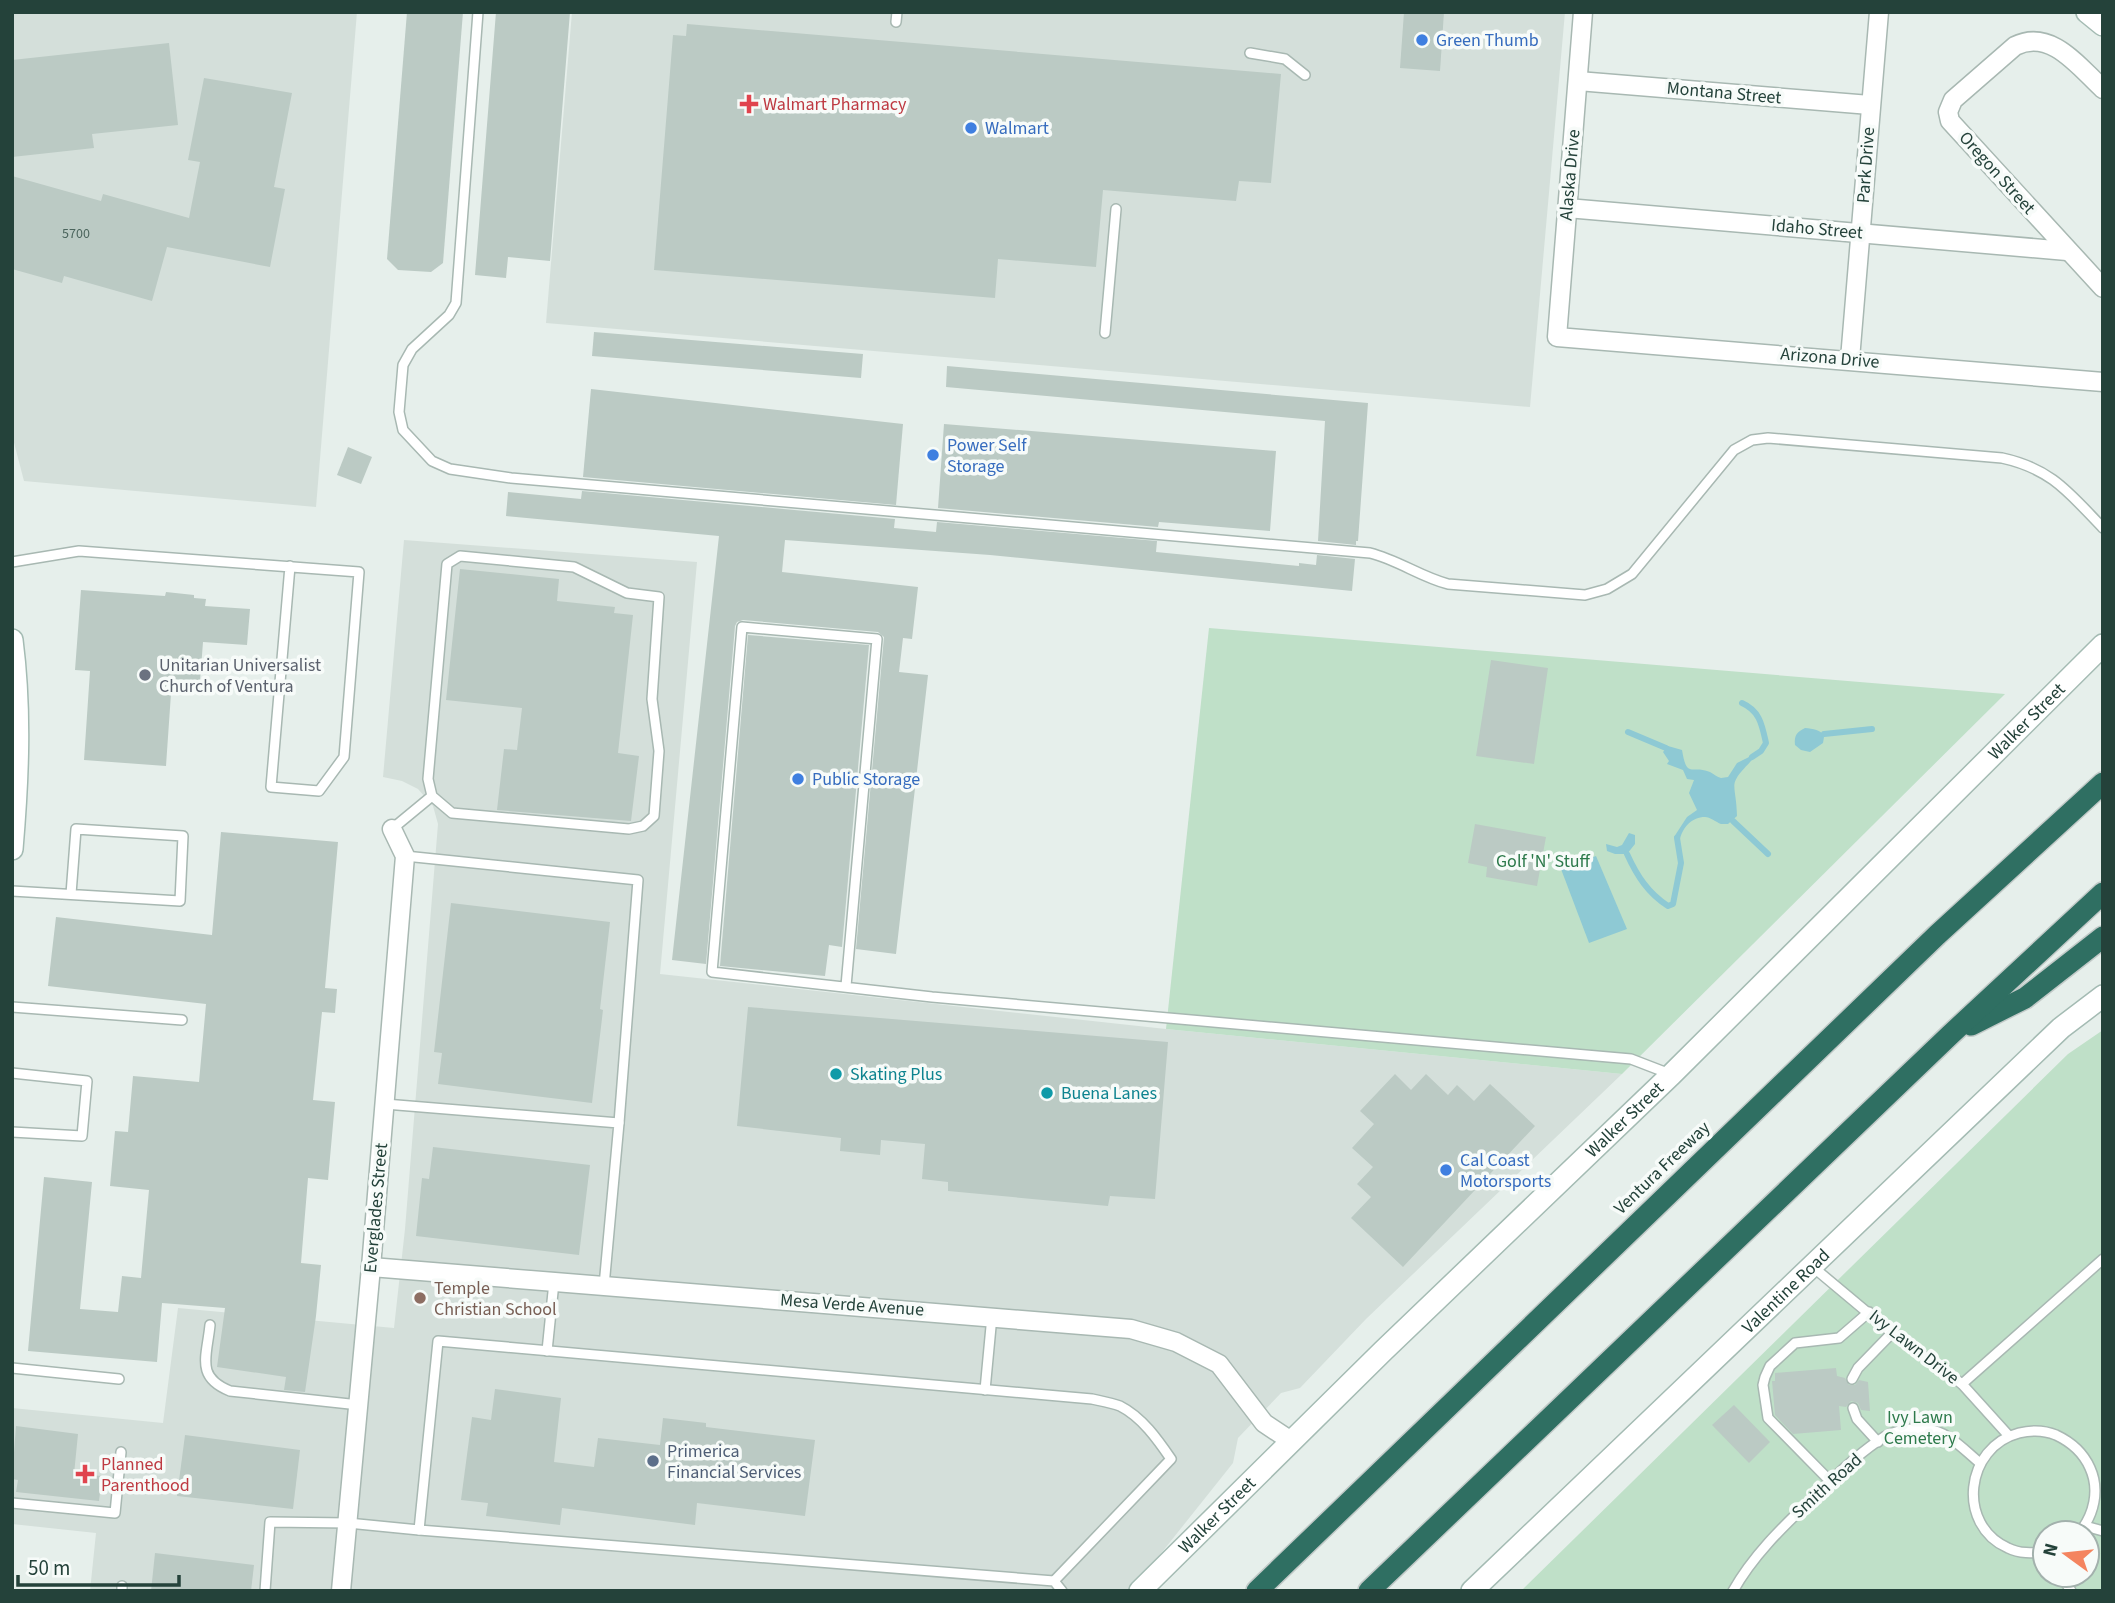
<svg xmlns="http://www.w3.org/2000/svg" width="2115" height="1603" font-family="'Source Sans 3',sans-serif">
<rect width="100%" height="100%" fill="#e6efeb"/>
<g fill="#d4dfda">
<polygon points="12,12 357,12 316,507 24,481 12,435"/>
<polygon points="572,12 1565,12 1530,407 546,323"/>
<polygon points="404,540 697,562 660,974 1166,1029 1622,1074 1366,1319 1300,1388 1281,1393 1238,1438 1233,1463 1131,1591 90,1591 96,1533 12,1524 12,1408 163,1423 178,1308 394,1328 405,1229 438,824 433,806 418,789 402,781 383,777"/>
</g>
<g fill="#bfe0c8" fill-rule="evenodd">
<polygon points="1209,628 2005,694 1622,1074 1166,1029"/>
<path d="M2103,1030V1591H1521L2068,1054ZM2045,1533H2087V1575H2045Z"/>
</g>
<g fill="#8ec9d4">
<path d="M1805,728C1813,729 1821,729 1824,737L1823,743L1810,752L1801,750L1795,745C1794,735 1797,732 1805,728Z"/>
<path d="M1668,746L1682,750C1687,780 1691,764 1710,772C1714,774 1717,777 1721,778L1728,777L1737,763L1751,756L1753,759C1726,787 1736,780 1737,816L1728,824H1721C1716,822 1710,817 1705,817C1692,817 1683,827 1680,839L1674,837L1687,817L1697,810L1689,793L1694,780L1687,779L1683,770L1667,764L1669,761L1663,752Z"/>
<polygon points="1629,833 1635,835 1635,844 1627,854 1615,854 1607,851 1606,844 1617,847 1622,845"/>
<polygon points="1596,856 1627,929 1589,943 1561,869"/>
</g>
<g fill="none" stroke-linecap="round" stroke-linejoin="round">
<g stroke="#8ec9d4" stroke-width="6">
<path d="M1742,703C1760,711 1762,725 1766,743L1761,751L1752,757"/>
<polyline points="1628,732 1666,748"/>
<polyline points="1824,734 1872,729"/>
<polyline points="1733,821 1768,854"/>
<path d="M1627,854C1637,876 1648,893 1668,906L1673,904L1681,863L1677,838"/>
</g>
</g>
<g fill="#bbcac4">
<polygon points="407,12 463,12 443,263 431,272 398,270 387,259"/>
<polygon points="496,12 570,12 550,261 508,257 506,278 475,275"/>
<polygon points="1404,12 1444,12 1440,71 1400,68"/>
<polygon points="687,24 1281,74 1271,183 1239,181 1236,201 1103,190 1096,267 998,259 995,298 654,270 673,35 686,36"/>
<polygon points="169,43 178,125 92,134 94,148 12,157 12,60"/>
<polygon points="204,78 292,93 274,187 285,189 270,267 167,247 152,301 64,276 62,283 12,269 12,176 101,201 103,194 189,218 200,162 188,160"/>
<polygon points="594,332 863,354 861,378 592,356"/>
<polygon points="947,366 1368,403 1358,541 1356,541 1356,545 1318,541 1325,421 946,387"/>
<polygon points="591,389 903,424 896,505 583,477"/>
<polygon points="944,424 1276,451 1270,531 1159,522 1158,527 938,508"/>
<polygon points="348,447 372,457 361,484 337,475"/>
<polygon points="582,491 895,519 894,528 936,532 937,522 1157,541 1156,552 1299,566 1299,563 1316,565 1317,555 1355,559 1352,591 990,555 785,540 782,572 918,587 912,639 903,638 899,672 928,675 896,954 856,949 884,637 878,632 743,620 737,622 735,626 706,964 672,960 719,536 506,516 508,492 581,499"/>
<polygon points="460,569 559,579 557,601 615,607 614,613 633,615 618,753 639,756 631,821 497,810 504,749 517,750 522,708 446,700"/>
<polygon points="81,590 165,596 166,592 194,595 194,598 206,599 205,606 250,609 247,645 203,642 200,681 172,679 166,766 84,760 90,671 75,670"/>
<polygon points="748,635 869,645 842,947 829,945 825,976 720,966"/>
<polygon points="1491,660 1548,668 1534,764 1476,756"/>
<polygon points="1475,824 1546,837 1537,886 1486,877 1487,867 1468,863"/>
<polygon points="221,832 338,842 325,988 337,989 335,1013 322,1012 313,1100 335,1102 328,1180 308,1178 301,1263 321,1265 316,1316 305,1392 284,1390 286,1377 217,1367 225,1308 162,1303 157,1362 28,1351 44,1177 92,1182 80,1309 118,1312 122,1276 141,1278 149,1190 110,1186 115,1131 128,1132 133,1076 199,1082 206,1004 48,986 56,917 212,935"/>
<polygon points="451,903 610,922 600,1009 603,1010 592,1103 438,1084 442,1053 434,1052"/>
<polygon points="748,1007 1168,1042 1155,1199 1110,1196 1108,1206 948,1191 948,1182 922,1179 925,1144 881,1140 880,1155 840,1151 841,1138 737,1126"/>
<polygon points="1395,1074 1411,1090 1426,1074 1448,1095 1457,1085 1474,1101 1490,1084 1535,1126 1403,1267 1351,1218 1371,1197 1357,1184 1373,1167 1352,1148 1374,1124 1360,1111"/>
<polygon points="433,1147 590,1165 579,1255 416,1236 422,1178 429,1179"/>
<polygon points="1836,1368 1837,1376 1845,1378 1849,1385 1855,1385 1859,1380 1868,1382 1870,1411 1861,1410 1858,1403 1851,1401 1846,1407 1839,1406 1841,1430 1793,1434 1775,1415 1772,1381 1775,1381 1775,1373"/>
<polygon points="495,1389 561,1398 554,1462 594,1467 598,1438 660,1445 663,1418 706,1423 706,1427 815,1440 805,1516 697,1503 695,1525 562,1508 560,1525 486,1516 488,1503 461,1500 472,1417 491,1420"/>
<polygon points="1734,1405 1770,1442 1749,1463 1712,1425"/>
<polygon points="16,1426 78,1434 74,1474 102,1476 99,1501 16,1492 18,1480 12,1479"/>
<polygon points="185,1435 300,1450 293,1509 177,1496"/>
<polygon points="155,1553 254,1565 251,1591 151,1591"/>
</g>
<g fill="none" stroke-linecap="round" stroke-linejoin="round">
<defs>
<g id="lane">
<path d="M478,12L456,303L449,315L412,349L403,365L399,412L403,430L432,461L450,469L511,478L1370,553C1398,560 1421,577 1448,584L1585,595L1607,589L1632,574L1734,450L1752,440L1768,438L2002,458C2052,469 2069,493 2103,528"/>
<polyline points="896,22 897,12"/>
<polyline points="1250,53 1285,59 1305,75"/>
<polyline points="1105,333 1116,209"/>
<polyline points="12,562 79,551 359,572 344,757 319,791 271,787 290,566"/>
<polyline points="392,829 432,796 452,813 629,829 643,826 654,816 659,751 652,699 659,597 627,593 574,567 460,556 447,564 428,779 432,796"/>
<polyline points="405,856 638,880 619,1123"/>
<polyline points="12,891 180,901 183,836 76,829 71,894"/>
<polyline points="846,986 877,639 742,627 712,972 932,997 1631,1059 1670,1074"/>
<polyline points="12,1007 182,1020"/>
<polyline points="12,1073 87,1081 82,1136 12,1132"/>
<polyline points="385,1104 619,1123 604,1286"/>
<polyline points="1813,1267 1892,1333 1962,1384 2009,1436"/>
<path d="M210,1325C207,1356 195,1377 230,1391L359,1405"/>
<polyline points="547,1351 554,1282"/>
<polyline points="12,1368 119,1379"/>
<polyline points="1852,1379 1858,1368 1892,1333"/>
<polyline points="1962,1384 2103,1259"/>
<polyline points="985,1390 992,1316"/>
<polyline points="1853,1408 1857,1419 1878,1442"/>
<polyline points="1830,1481 1768,1418 1763,1385 1765,1377 1770,1366 1795,1343 1839,1338 1869,1312"/>
<polyline points="12,1503 115,1513 121,1452"/>
<polyline points="2085,1526 2103,1531"/>
<path d="M2045,1552C2032,1553 2020,1554 2008,1548C1956,1525 1965,1447 2019,1433C2031,1430 2044,1430 2056,1435C2071,1442 2083,1452 2090,1468C2100,1490 2094,1515 2079,1533"/>
<polyline points="2061,1575 2071,1591"/>
<path d="M1054,1581L1171,1459C1158,1440 1142,1417 1120,1406C1112,1403 1101,1401 1092,1399L438,1341L419,1530L1054,1581L1062,1591"/>
<polyline points="122,1591 122,1586"/>
<polyline points="265,1591 270,1522 348,1523 419,1530"/>
<path d="M1733,1591C1755,1552 1787,1523 1818,1493C1838,1473 1860,1452 1884,1437C1896,1430 1912,1428 1926,1429C1948,1431 1963,1449 1980,1463"/>
</g>
<g id="street">
<polyline points="1583,12 1557,337 2103,382"/>
<polyline points="1578,81 1870,105"/>
<path d="M2103,89C2079,67 2051,28 2015,46L1953,100L1948,112L1950,121L2103,288"/>
<polyline points="1567,208 2067,251"/>
<polyline points="1850,359 1879,12"/>
<polyline points="371,1267 1131,1329 1176,1342 1219,1364 1264,1423 1291,1441"/>
<polyline points="341,1591 371,1267 405,856 392,829"/>
</g>
<g id="secondary">
<polyline points="2087,12 2103,25"/>
<path d="M12,640C21,710 18,779 12,849"/>
<path id="s1" d="M1140,1591L1383,1351L1671,1075L2103,645"/>
<path id="s2" d="M1472,1591L2061,1028L2103,996"/>
</g>
<g id="highway">
<polyline points="1971,1025 2025,998 2103,937"/>
<polyline points="1257,1591 1937,935 2103,783"/>
<polyline points="1369,1591 1950,1035 2103,893"/>
</g>
</defs>
<use href="#lane" stroke="#a8b8b2" stroke-width="12"/>
<use href="#street" stroke="#a8b8b2" stroke-width="21"/>
<use href="#secondary" stroke="#a4bbb3" stroke-width="24"/>
<use href="#highway" stroke="#c2cac8" stroke-width="24"/>
<use href="#lane" stroke="#fff" stroke-width="9"/>
<use href="#street" stroke="#fff" stroke-width="18"/>
<use href="#secondary" stroke="#fff" stroke-width="21"/>
<use href="#highway" stroke="#2f6f62" stroke-width="21"/>
</g>
<g fill="#3f7fe0" stroke="#f7fbf9" stroke-width="2.5">
<circle cx="1422" cy="40" r="7"/>
<circle cx="971" cy="128" r="7"/>
<circle cx="933" cy="455" r="7"/>
<circle cx="798" cy="779" r="7"/>
<circle cx="1446" cy="1170" r="7"/>
</g>
<g fill="#e0444e" stroke="#f7fbf9" stroke-width="2.5">
<path d="M745.5 93.5h7v7h7v7h-7v7h-7v-7h-7v-7h7z"/>
<path d="M81.5 1463.5h7v7h7v7h-7v7h-7v-7h-7v-7h7z"/>
</g>
<circle fill="#6b7280" stroke="#f7fbf9" stroke-width="2.5" cx="145" cy="675" r="7"/>
<g fill="#0f9aa8" stroke="#f7fbf9" stroke-width="2.5">
<circle cx="836" cy="1074" r="7"/>
<circle cx="1047" cy="1093" r="7"/>
</g>
<circle fill="#8d6e63" stroke="#f7fbf9" stroke-width="2.5" cx="420" cy="1298" r="7"/>
<circle fill="#5c6f8a" stroke="#f7fbf9" stroke-width="2.5" cx="653" cy="1461" r="7"/>
<g text-anchor="middle" dominant-baseline="central" stroke-width="7" stroke-linejoin="round" paint-order="stroke">
<g font-size="14" fill="#4a645c">
<text x="76" y="234">5700</text>
</g>
<g font-size="18" fill="#366cbe" stroke="#f7fbf9" text-anchor="start">
<text x="1436" y="40">Green Thumb</text>
<text x="985" y="128">Walmart</text>
<text x="947" y="445">Power Self<tspan x="947" dy="21">Storage</tspan></text>
<text x="812" y="779">Public Storage</text>
<text x="1460" y="1160">Cal Coast<tspan x="1460" dy="21">Motorsports</tspan></text>
</g>
<g font-size="18" fill="#24423a" stroke="#f7fbf9">
<text transform="translate(1724 93) rotate(5)">Montana Street</text>
<text transform="translate(1866 165) rotate(-86)">Park Drive</text>
<text transform="translate(1997 173) rotate(48)">Oregon Street</text>
<text transform="translate(1570 175) rotate(-85)">Alaska Drive</text>
<text transform="translate(1817 229) rotate(5)">Idaho Street</text>
<text transform="translate(1830 358) rotate(5)">Arizona Drive</text>
<text stroke="none"><textPath href="#s1" startOffset="1242">Walker Street</textPath></text>
<text stroke="none"><textPath href="#s1" startOffset="676">Walker Street</textPath></text>
<text transform="translate(1662 1168) rotate(-44)">Ventura Freeway</text>
<text transform="translate(376 1208) rotate(-85)">Everglades Street</text>
<text stroke="none"><textPath href="#s2" startOffset="434">Valentine Road</textPath></text>
<text transform="translate(852 1305) rotate(4)">Mesa Verde Avenue</text>
<text transform="translate(1914 1347) rotate(38)">Ivy Lawn Drive</text>
<text transform="translate(1827 1486) rotate(-42)">Smith Road</text>
<text stroke="none"><textPath href="#s1" startOffset="108">Walker Street</textPath></text>
</g>
<g font-size="18" fill="#be3a42" stroke="#f7fbf9" text-anchor="start">
<text x="763" y="104">Walmart Pharmacy</text>
<text x="101" y="1464">Planned<tspan x="101" dy="21">Parenthood</tspan></text>
</g>
<g font-size="18" fill="#5b616d" stroke="#f7fbf9" text-anchor="start">
<text x="159" y="665">Unitarian Universalist<tspan x="159" dy="21">Church of Ventura</tspan></text>
</g>
<g font-size="18" fill="#2d7a4b" stroke="#f7fbf9">
<text x="1543" y="861">Golf 'N' Stuff</text>
<text x="1920" y="1417">Ivy Lawn<tspan x="1920" dy="21">Cemetery</tspan></text>
</g>
<g font-size="18" fill="#0d838f" stroke="#f7fbf9" text-anchor="start">
<text x="850" y="1074">Skating Plus</text>
<text x="1061" y="1093">Buena Lanes</text>
</g>
<g font-size="18" fill="#785e54" stroke="#f7fbf9" text-anchor="start">
<text x="434" y="1288">Temple<tspan x="434" dy="21">Christian School</tspan></text>
</g>
<g font-size="18" fill="#4e5e75" stroke="#f7fbf9" text-anchor="start">
<text x="667" y="1451">Primerica<tspan x="667" dy="21">Financial Services</tspan></text>
</g>
</g>
<rect width="2115" height="1603" fill="none" stroke="#24423a" stroke-width="28"/>
<g transform="translate(2066 1554) rotate(285)"><circle r="33" fill="#f7fbf9" stroke="#a3b1ad" stroke-width="2"/>
<path d="M0-5L12 26L0 18L-12 26Z" fill="#f4845f"/>
<text y="-10" font-size="19" font-weight="bold" text-anchor="middle" fill="#24423a">N</text>
</g>
<path d="M18 1575v10h161v-10" fill="none" stroke="#24423a" stroke-width="3.5"/>
<text x="28" y="1575" font-size="21" fill="#24423a" stroke="#f7fbf9" stroke-width="5" paint-order="stroke">50 m</text>
</svg>
